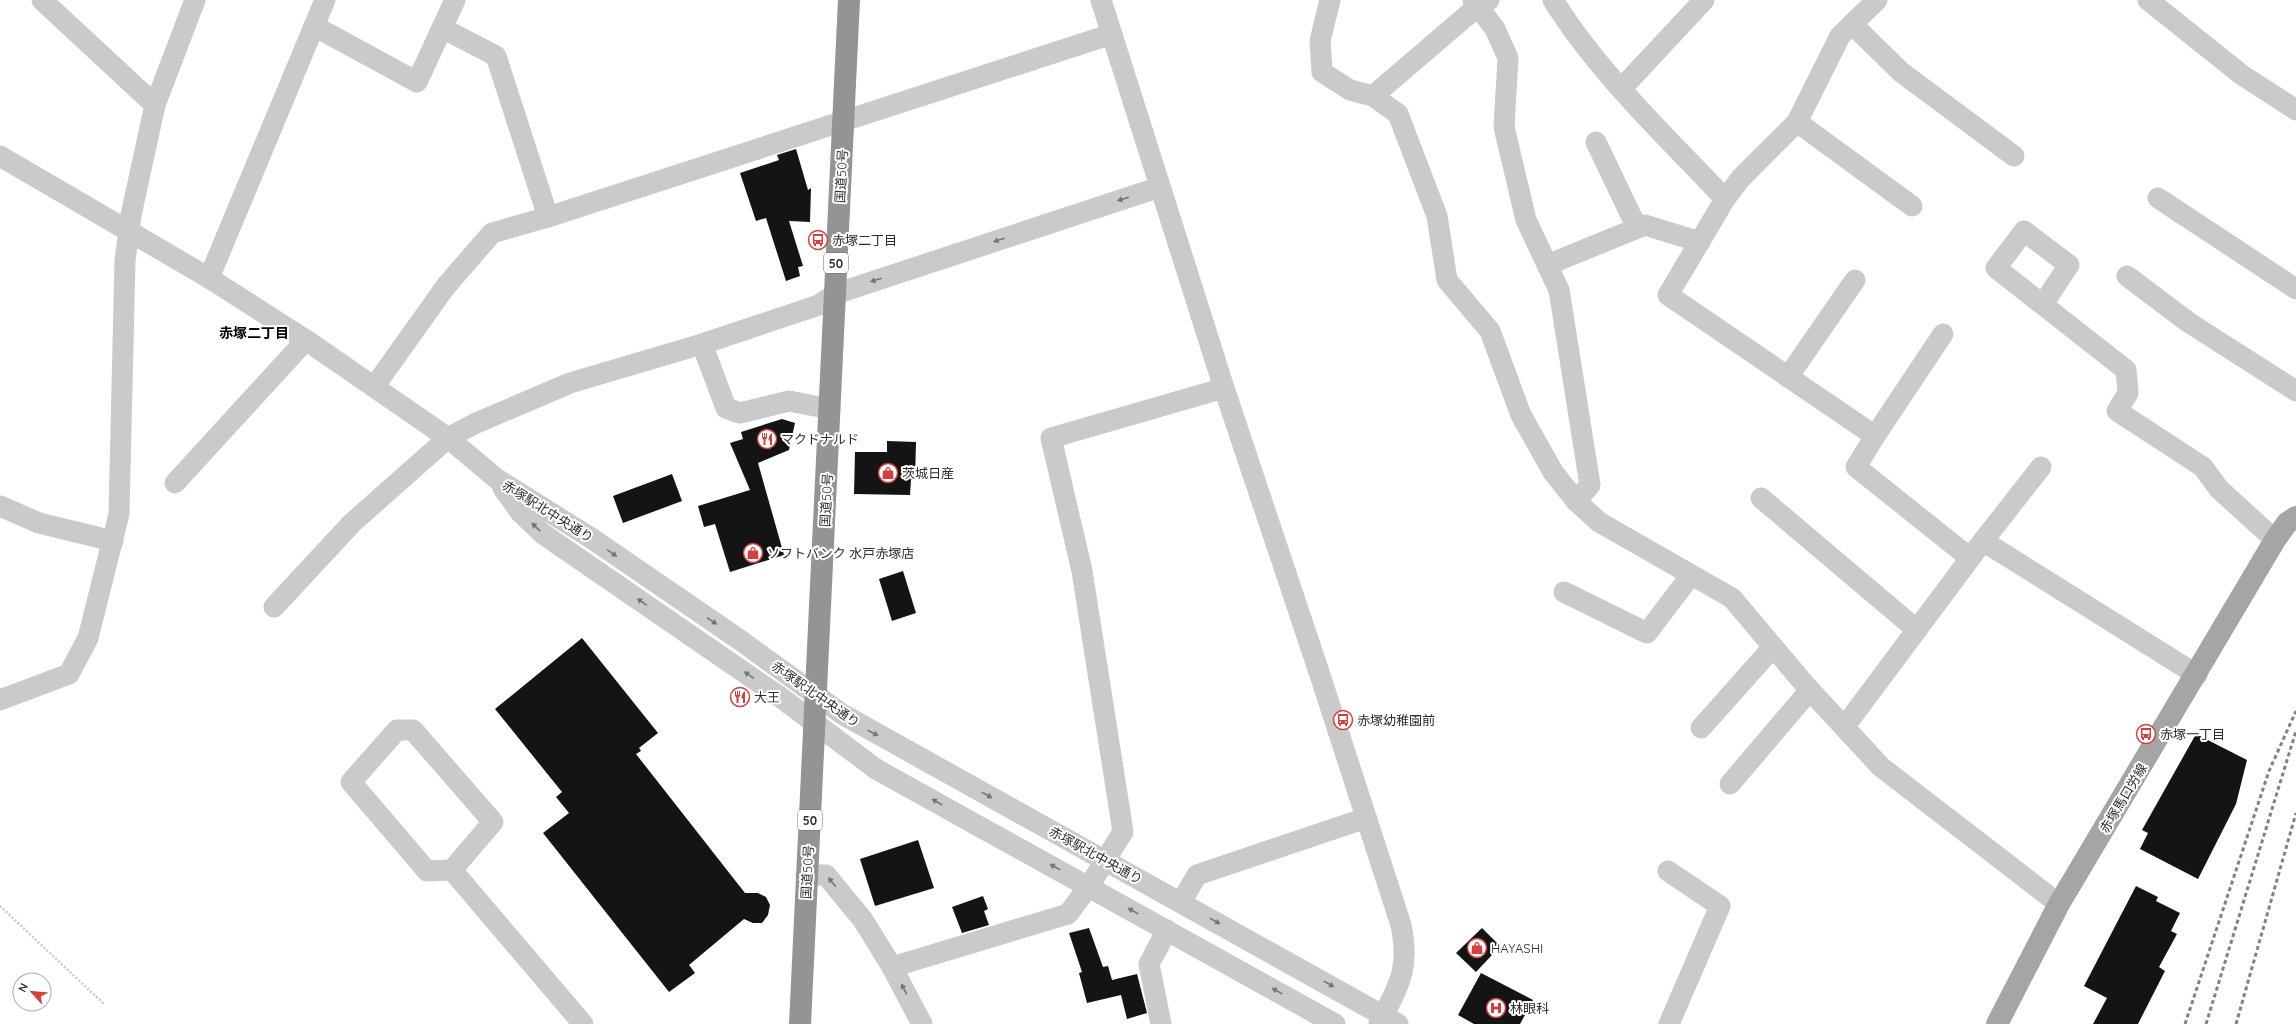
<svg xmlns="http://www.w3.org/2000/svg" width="2296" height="1024" font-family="Quicksand,'Noto Sans JP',sans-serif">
<rect width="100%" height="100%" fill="#fff"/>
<g fill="#141414">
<polygon points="796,149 808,190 811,188 810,222 789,221 803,266 798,267 800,276 786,281 766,218 756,221 740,173 779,160 777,155"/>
<polygon points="782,419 795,423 789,450 758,463 784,555 730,572 715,524 704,527 698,506 750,490 730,443 743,439 741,432"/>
<polygon points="887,441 916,442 915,480 911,480 910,495 854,494 855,452 887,452"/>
<polygon points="672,474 682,501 623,523 613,496"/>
<polygon points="903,571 916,613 892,621 879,579"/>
<polygon points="582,638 658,733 639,748 641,751 636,754 745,893 758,893 766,897 770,905 768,915 762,923 753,923 744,919 689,965 695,973 669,992 543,833 569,813 556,797 562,792 495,709"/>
<polygon points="2196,734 2247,760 2236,804 2198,879 2140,849 2148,833 2142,830"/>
<polygon points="918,840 934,888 875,906 860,859"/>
<polygon points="2136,886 2158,897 2156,901 2180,913 2171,931 2177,934 2159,967 2165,971 2138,1024 2093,1024 2107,998 2084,986"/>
<polygon points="983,896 988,909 984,911 989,925 962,933 952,907"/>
<polygon points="1089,928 1103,967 1108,966 1112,980 1137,974 1147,1013 1127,1019 1121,995 1087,1003 1079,973 1082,972 1069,933"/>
<polygon points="1482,928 1498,944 1490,952 1492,955 1476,972 1456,953"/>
<polygon points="1481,973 1533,1000 1520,1024 1474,1024 1458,1015"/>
</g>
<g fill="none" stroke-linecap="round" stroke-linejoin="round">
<polyline stroke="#cacaca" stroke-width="2.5" stroke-dasharray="2 2" stroke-linecap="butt" points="0,906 104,1004"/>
<g stroke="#cacaca" stroke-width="21">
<polyline points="42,0 155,105"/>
<path d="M1101,0L1224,388L1320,675L1401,925C1410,970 1399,985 1379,1024"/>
<polyline points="1330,0 1320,41 1322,72 1350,90 1373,96 1398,114 1437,216 1447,280 1490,331 1521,415 1553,472 1576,501 1599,522 1732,598 1807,687 1881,767 2059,904"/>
<polyline points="1473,0 1495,29 1508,58 1504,127 1526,220 1559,290 1590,485 1576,501"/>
<path d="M1553,0C1599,74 1666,136 1725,199"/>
<polyline points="1877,0 1840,36 1797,122 1741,178 1725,199 1668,295 1875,436 1856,467 1970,558"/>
<polyline points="2148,0 2242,75 2296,110"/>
<polyline points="1852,24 1901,72 2014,156"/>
<polyline points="314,26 417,82 455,0"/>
<polyline points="442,28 496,56 548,217"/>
<polyline points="1622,88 1704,0"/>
<polyline points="1373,96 1478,6 1489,0"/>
<polyline points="1797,122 1912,206"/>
<polyline points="1596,142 1637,228"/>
<polyline points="0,156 209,278 306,340 448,438 497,479 591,538 740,640 842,714 1398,1024"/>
<polyline points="2158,198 2296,289"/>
<polyline points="1547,265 1645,225 1700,242"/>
<polyline points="2127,276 2188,322 2296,391"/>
<polyline points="209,278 325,0"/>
<polyline points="2043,304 2069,265 2024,231 1996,268 2126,370 2128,393 2117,411 2203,467 2219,489 2275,540"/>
<polyline points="702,344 726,408 740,413 789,401 830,409"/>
<polyline points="1788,377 1855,280"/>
<polyline points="374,387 446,286 492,233 548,217 1112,34"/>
<polyline points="1875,436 1943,334"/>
<polyline points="175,483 306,340"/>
<polyline points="503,488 521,513 543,534 780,697 876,769 1335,1024"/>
<polyline points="1761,498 1917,630"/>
<polyline points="0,506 39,523 113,541"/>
<polyline points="1983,541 2197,675"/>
<polyline points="1564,592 1647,633 1691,575"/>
<polyline points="274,607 352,523 448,438 474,424 570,383 702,344 819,305 835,294 1160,187"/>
<polyline points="0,700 69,674 88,638 119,514 125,261 131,215 155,105 195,0"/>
<polyline points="1845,726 1983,541 2041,467"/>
<polyline points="1701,728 1773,647"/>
<polygon points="397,730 413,730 493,822 452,870 427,871 351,782"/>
<polyline points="1730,784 1810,690"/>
<polyline points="452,870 583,1024"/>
<polyline points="1668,871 1720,906 1669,1024"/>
<polyline points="806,875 826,875 863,920 892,967 922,1024"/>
<polyline points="1181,902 1197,875 1366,818"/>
<polyline points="892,967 1068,914 1089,886 1123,832 1082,571 1051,438 1224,388"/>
<polyline points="1161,1024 1149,964 1167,930"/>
</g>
<polyline stroke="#a5a5a5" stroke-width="22" points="1997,1024 2059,904 2275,540 2287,523 2296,517"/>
<polyline stroke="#949494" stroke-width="22" points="800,1024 849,0"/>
<g stroke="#828282" stroke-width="3" stroke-dasharray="4 3" stroke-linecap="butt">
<polyline points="2185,1024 2269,771 2296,711"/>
<polyline points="2206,1024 2296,731"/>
<polyline points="2236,1024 2296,813"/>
</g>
</g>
<defs><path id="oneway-solid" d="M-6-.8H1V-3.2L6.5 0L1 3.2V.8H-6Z"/></defs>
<g fill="#747474">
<use href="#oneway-solid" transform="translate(1123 199) rotate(162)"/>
<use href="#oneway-solid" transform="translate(999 240) rotate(162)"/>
<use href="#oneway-solid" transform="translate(876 280) rotate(162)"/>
<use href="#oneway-solid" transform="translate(536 527) rotate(-137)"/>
<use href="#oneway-solid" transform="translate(612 553) rotate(34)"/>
<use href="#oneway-solid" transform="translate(642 602) rotate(-145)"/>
<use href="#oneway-solid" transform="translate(712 621) rotate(34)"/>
<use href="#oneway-solid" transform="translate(749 675) rotate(-145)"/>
<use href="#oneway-solid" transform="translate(873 733) rotate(28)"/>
<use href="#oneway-solid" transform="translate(987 795) rotate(29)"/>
<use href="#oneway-solid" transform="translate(937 802) rotate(-151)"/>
<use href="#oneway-solid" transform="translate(1055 867) rotate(-151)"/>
<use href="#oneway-solid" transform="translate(832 882) rotate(-129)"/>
<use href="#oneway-solid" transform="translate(1133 911) rotate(-151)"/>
<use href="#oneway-solid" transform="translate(1215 921) rotate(29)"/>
<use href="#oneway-solid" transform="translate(1329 984) rotate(29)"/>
<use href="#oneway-solid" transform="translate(904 989) rotate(-117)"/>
<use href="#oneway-solid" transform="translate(1277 991) rotate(-151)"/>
</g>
<defs>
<symbol id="bus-ring" viewBox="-11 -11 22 22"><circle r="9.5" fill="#fff" stroke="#d44040" stroke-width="1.5"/><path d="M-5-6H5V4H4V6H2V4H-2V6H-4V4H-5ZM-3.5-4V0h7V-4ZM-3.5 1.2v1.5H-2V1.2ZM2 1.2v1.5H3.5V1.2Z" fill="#d44040"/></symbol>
<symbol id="restaurant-ring" viewBox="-11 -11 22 22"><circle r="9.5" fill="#fff" stroke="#d44040" stroke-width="1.5"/><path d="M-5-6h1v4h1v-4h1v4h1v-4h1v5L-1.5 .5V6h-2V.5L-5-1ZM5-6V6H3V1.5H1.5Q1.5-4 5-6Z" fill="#d44040"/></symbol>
<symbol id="shop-ring" viewBox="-11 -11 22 22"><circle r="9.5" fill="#fff" stroke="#d44040" stroke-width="1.5"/><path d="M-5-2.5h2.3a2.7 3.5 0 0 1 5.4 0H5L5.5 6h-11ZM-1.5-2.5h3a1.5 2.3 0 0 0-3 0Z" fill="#d44040"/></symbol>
<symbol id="hospital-ring" viewBox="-11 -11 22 22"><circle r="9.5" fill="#fff" stroke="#d44040" stroke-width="1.5"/><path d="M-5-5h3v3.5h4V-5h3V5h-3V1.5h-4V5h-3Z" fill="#d44040"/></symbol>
</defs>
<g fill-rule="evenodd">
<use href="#bus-ring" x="807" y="229" width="22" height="22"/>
<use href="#restaurant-ring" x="756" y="428" width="22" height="22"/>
<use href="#shop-ring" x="877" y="462" width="22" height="22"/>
<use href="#shop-ring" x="742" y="542" width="22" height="22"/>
<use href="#restaurant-ring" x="729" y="686" width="22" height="22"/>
<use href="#bus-ring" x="1332" y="709" width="22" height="22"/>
<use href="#bus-ring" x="2135" y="723" width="22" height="22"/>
<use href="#shop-ring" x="1466" y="937" width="22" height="22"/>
<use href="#hospital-ring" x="1485" y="997" width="22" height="22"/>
</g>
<g text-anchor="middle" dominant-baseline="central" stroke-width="4" stroke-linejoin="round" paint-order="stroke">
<g fill="#fff" stroke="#6c6c6c" stroke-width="1">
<rect x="824" y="253" width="24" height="20" rx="3"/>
<rect x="798" y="810" width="24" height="20" rx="3"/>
</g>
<g font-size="12" font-weight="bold" fill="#2d2d2d">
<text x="836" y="263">50</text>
<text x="810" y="820">50</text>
</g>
<g font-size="13" fill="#2d2d2d" stroke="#fff">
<text transform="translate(841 176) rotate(-87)">国道50号</text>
<text transform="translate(826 500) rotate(-87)">国道50号</text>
<text transform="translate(548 511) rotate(32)">赤塚駅北中央通り</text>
<text transform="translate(816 694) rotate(35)">赤塚駅北中央通り</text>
<text transform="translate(2123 798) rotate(-59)">赤塚馬口労線</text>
<text transform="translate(1096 855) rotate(29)">赤塚駅北中央通り</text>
<text transform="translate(807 872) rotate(-87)">国道50号</text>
</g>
<g font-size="13" fill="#2d2d2d" stroke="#fff" text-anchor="start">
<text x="832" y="240">赤塚二丁目</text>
<text x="781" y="439">マクドナルド</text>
<text x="902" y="473">茨城日産</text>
<text x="767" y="553">ソフトバンク 水戸赤塚店</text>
<text x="754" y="697">大王</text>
<text x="1357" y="720">赤塚幼稚園前</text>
<text x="2160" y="734">赤塚一丁目</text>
<text x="1491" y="948">HAYASHI</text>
<text x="1510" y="1008">林眼科</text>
</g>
<g font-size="14" font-weight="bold" fill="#000" stroke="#fff">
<text x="254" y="333">赤塚二丁目</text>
</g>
</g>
<g transform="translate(32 992) rotate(297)"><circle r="19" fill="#ffffff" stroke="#ababab"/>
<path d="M0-3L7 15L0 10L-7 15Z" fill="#d44040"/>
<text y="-6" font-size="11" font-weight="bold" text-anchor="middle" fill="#2d2d2d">N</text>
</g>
</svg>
